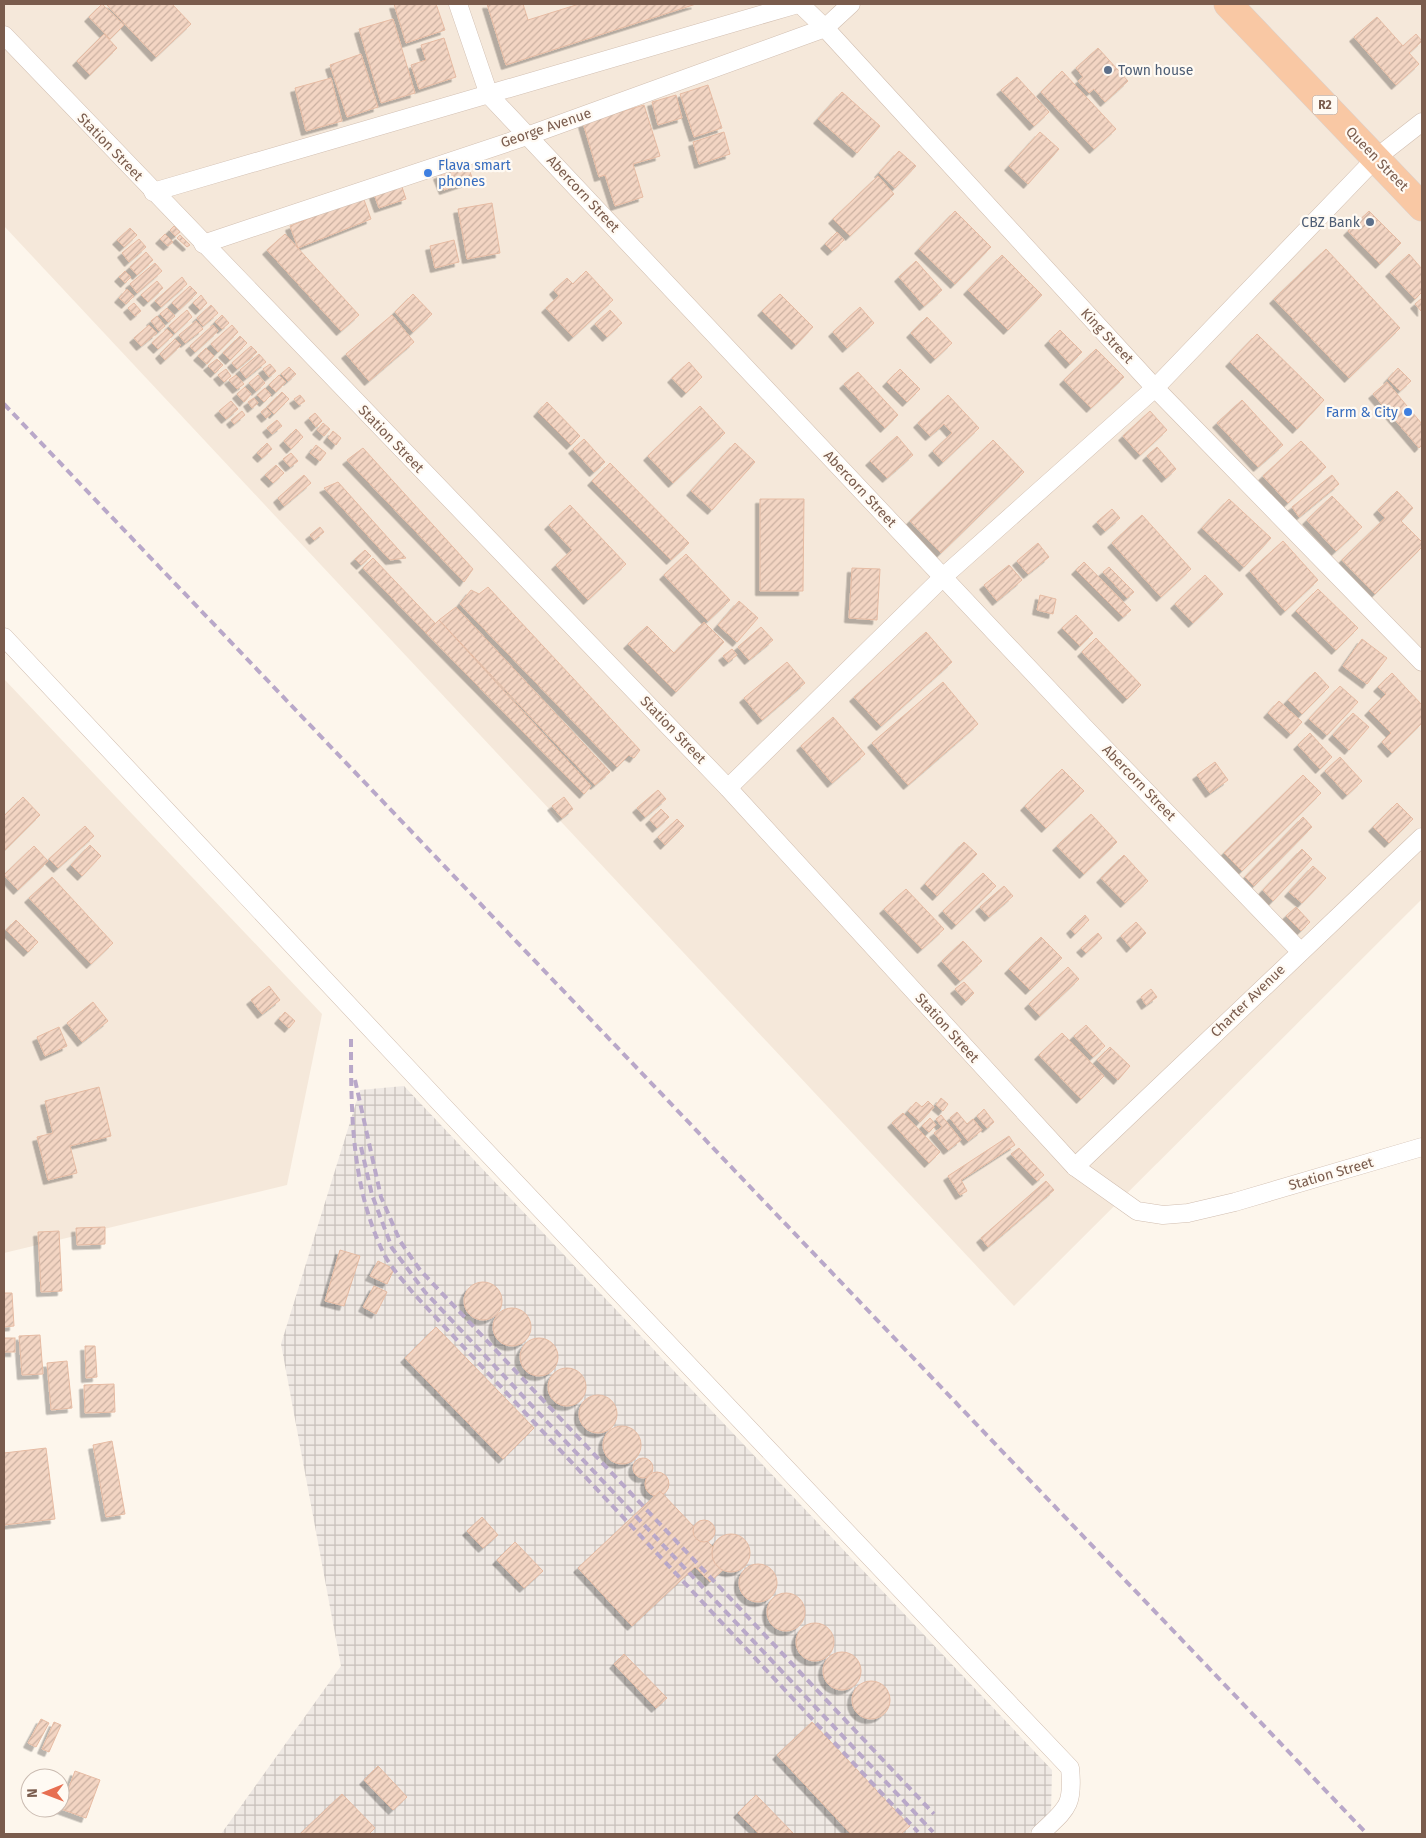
<svg xmlns="http://www.w3.org/2000/svg" width="1426" height="1838" font-family="'Fira Sans',sans-serif">
<defs>
<pattern id="industrial-grid" width="8" height="8" patternUnits="userSpaceOnUse" patternTransform="scale(1.25)"><rect width="8" height="8" fill="#efe9e4"/><path d="M0 4h8M4 0v8" fill="none" stroke="#c7c0bb"/></pattern>
<pattern id="building-hatch" width="6" height="6" patternUnits="userSpaceOnUse" patternTransform="scale(1.25)"><rect width="6" height="6" fill="#f3d5c3"/><path d="M-1 1l2-2M0 6l6-6M5 7l2-2" fill="none" stroke="#cab0a1"/></pattern>
<filter id="shadow"><feDropShadow dx="-4.5" dy="4.5" stdDeviation="0" flood-color="#0004"/></filter>
</defs>
<rect width="100%" height="100%" fill="#fdf6ec"/>
<g fill="#f5e8da">
<polygon points="4,4 1422,4 1422,899 1014,1306 4,226"/>
<polygon points="4,679 322,1014 287,1185 4,1253"/>
</g>
<polygon fill="url(#industrial-grid)" points="404,1086 1052,1770 1051,1813 1028,1834 221,1834 341,1666 281,1344 360,1090"/>
<g fill="url(#building-hatch)" stroke="#e6bba3" filter="url(#shadow)">
<polygon points="102,4 124,25 110,39 89,17"/>
<polygon points="106,4 172,4 191,24 156,57"/>
<polygon points="394,4 436,4 445,30 406,43"/>
<polygon points="487,4 523,4 528,20 579,4 696,4 506,65"/>
<polygon points="1377,17 1403,46 1416,34 1422,41 1409,53 1419,64 1396,85 1354,37"/>
<polygon points="393,19 415,93 381,103 359,29"/>
<polygon points="104,34 117,48 90,75 77,61"/>
<polygon points="444,38 456,77 419,89 411,65 426,60 421,45"/>
<polygon points="1098,48 1128,81 1105,102 1094,89 1089,93 1078,81 1083,77 1076,68"/>
<polygon points="361,54 378,107 347,117 330,65"/>
<polygon points="1062,71 1116,129 1094,149 1041,92"/>
<polygon points="1017,77 1049,112 1034,126 1001,90"/>
<polygon points="331,78 342,121 306,131 295,88"/>
<polygon points="708,85 722,128 694,137 680,94"/>
<polygon points="842,92 880,126 857,153 818,119"/>
<polygon points="676,95 682,118 658,125 652,102"/>
<polygon points="644,105 660,156 633,164 643,197 615,206 605,175 599,177 583,123"/>
<polygon points="724,132 730,154 699,164 693,142"/>
<polygon points="1040,132 1059,149 1028,184 1009,166"/>
<polygon points="899,151 916,166 895,188 879,173"/>
<polygon points="467,164 473,180 444,190 438,175"/>
<polygon points="878,176 894,194 850,236 833,219"/>
<polygon points="401,184 406,199 379,208 374,194"/>
<polygon points="363,197 371,219 298,248 290,226"/>
<polygon points="492,203 500,253 467,259 458,209"/>
<polygon points="955,211 991,247 955,284 919,249"/>
<polygon points="1369,211 1401,243 1380,264 1348,231"/>
<polygon points="174,226 180,232 175,236 170,230"/>
<polygon points="130,228 137,235 124,247 117,240"/>
<polygon points="837,232 844,240 832,251 825,244"/>
<polygon points="165,234 173,242 168,246 160,239"/>
<polygon points="285,234 359,315 341,331 267,250"/>
<polygon points="180,235 190,245 187,247 177,238"/>
<polygon points="139,239 146,247 129,262 122,253"/>
<polygon points="454,240 459,262 435,268 430,246"/>
<polygon points="1326,249 1400,328 1349,378 1274,299"/>
<polygon points="146,252 153,260 137,275 130,267"/>
<polygon points="1409,254 1422,269 1422,292 1415,299 1390,272"/>
<polygon points="1002,255 1042,295 1008,330 968,290"/>
<polygon points="916,261 942,290 924,306 899,277"/>
<polygon points="155,263 162,271 137,293 130,284"/>
<polygon points="125,271 131,277 125,283 119,277"/>
<polygon points="586,271 613,300 573,337 546,308 559,296 554,290 567,278 573,284"/>
<polygon points="182,277 187,284 161,307 155,301"/>
<polygon points="157,281 163,288 148,302 141,295"/>
<polygon points="190,286 197,293 179,310 172,303"/>
<polygon points="127,289 134,296 126,304 119,298"/>
<polygon points="413,294 432,314 413,332 395,312"/>
<polygon points="780,294 813,327 796,345 762,311"/>
<polygon points="201,295 207,303 200,310 193,303"/>
<polygon points="1422,298 1422,312 1415,304"/>
<polygon points="134,303 141,311 135,316 128,308"/>
<polygon points="211,305 218,313 203,326 197,318"/>
<polygon points="860,307 874,323 847,348 833,332"/>
<polygon points="167,308 175,316 168,322 160,314"/>
<polygon points="187,310 192,317 175,333 169,326"/>
<polygon points="610,310 622,323 607,337 595,324"/>
<polygon points="222,315 229,323 222,329 215,322"/>
<polygon points="392,315 414,342 369,381 346,354"/>
<polygon points="157,316 165,326 159,331 151,321"/>
<polygon points="927,317 952,343 935,359 911,333"/>
<polygon points="196,321 203,329 185,343 179,335"/>
<polygon points="149,325 157,333 141,346 134,338"/>
<polygon points="213,325 218,331 195,352 190,346"/>
<polygon points="232,325 238,332 218,352 211,344"/>
<polygon points="167,329 173,335 158,349 152,343"/>
<polygon points="1060,330 1082,352 1070,364 1049,341"/>
<polygon points="1257,334 1324,400 1297,429 1230,362"/>
<polygon points="240,336 247,343 230,360 223,353"/>
<polygon points="175,339 181,345 165,360 160,354"/>
<polygon points="251,346 257,352 237,369 232,363"/>
<polygon points="206,348 214,356 207,364 198,356"/>
<polygon points="1096,349 1124,377 1091,408 1064,380"/>
<polygon points="259,354 266,362 246,378 240,370"/>
<polygon points="217,359 223,365 215,373 208,366"/>
<polygon points="689,362 702,377 686,393 672,378"/>
<polygon points="270,364 276,371 269,377 263,369"/>
<polygon points="289,367 296,374 288,381 281,374"/>
<polygon points="1398,368 1411,381 1400,391 1388,379"/>
<polygon points="226,369 231,376 224,382 218,375"/>
<polygon points="900,369 920,389 907,402 887,382"/>
<polygon points="858,372 898,415 885,428 844,384"/>
<polygon points="236,375 244,384 237,389 229,380"/>
<polygon points="258,375 265,383 256,391 249,383"/>
<polygon points="279,375 286,382 276,392 269,385"/>
<polygon points="1387,382 1422,424 1422,445 1419,448 1373,394"/>
<polygon points="245,387 251,394 244,402 237,394"/>
<polygon points="265,388 271,395 264,402 257,395"/>
<polygon points="282,392 289,399 274,414 267,407"/>
<polygon points="300,395 305,401 299,405 294,399"/>
<polygon points="948,395 979,428 943,462 933,451 952,433 944,424 930,436 918,423"/>
<polygon points="254,398 258,403 252,408 248,402"/>
<polygon points="1242,400 1283,445 1258,467 1217,423"/>
<polygon points="231,401 238,409 226,419 219,411"/>
<polygon points="547,402 580,436 571,445 538,412"/>
<polygon points="700,406 725,433 673,483 648,456"/>
<polygon points="266,408 271,414 266,418 261,412"/>
<polygon points="242,411 245,415 234,424 231,420"/>
<polygon points="1150,411 1167,430 1140,455 1123,436"/>
<polygon points="315,413 322,421 316,427 309,418"/>
<polygon points="277,420 282,426 272,434 267,428"/>
<polygon points="323,423 330,429 324,436 317,430"/>
<polygon points="296,429 303,437 291,449 284,441"/>
<polygon points="333,431 341,438 336,445 328,438"/>
<polygon points="897,436 913,455 887,478 870,461"/>
<polygon points="584,439 605,462 594,472 573,449"/>
<polygon points="993,440 1024,472 941,553 910,521"/>
<polygon points="1301,441 1326,467 1288,503 1263,476"/>
<polygon points="267,443 272,449 262,458 257,453"/>
<polygon points="735,443 755,462 712,510 691,491"/>
<polygon points="316,445 326,453 320,461 310,453"/>
<polygon points="1157,447 1176,469 1166,478 1147,456"/>
<polygon points="363,448 473,569 464,582 347,460"/>
<polygon points="291,453 298,461 290,467 283,459"/>
<polygon points="610,463 689,543 671,560 592,481"/>
<polygon points="276,465 284,473 273,483 265,475"/>
<polygon points="304,475 311,483 284,506 278,498"/>
<polygon points="1332,475 1339,484 1299,517 1292,507"/>
<polygon points="338,482 406,558 390,560 324,488"/>
<polygon points="1397,491 1413,508 1401,521 1422,542 1422,547 1375,594 1342,560 1385,518 1378,510"/>
<polygon points="1332,496 1362,527 1336,551 1307,520"/>
<polygon points="760,499 804,499 803,591 760,591"/>
<polygon points="1229,499 1271,538 1244,567 1202,528"/>
<polygon points="570,505 626,564 588,600 556,565 572,550 549,525"/>
<polygon points="1112,509 1120,518 1105,531 1097,522"/>
<polygon points="1142,515 1191,569 1161,597 1112,543"/>
<polygon points="320,527 324,532 314,540 310,535"/>
<polygon points="1283,541 1318,580 1285,611 1250,571"/>
<polygon points="1038,543 1049,557 1028,574 1017,561"/>
<polygon points="365,550 371,556 361,565 355,559"/>
<polygon points="686,554 730,600 708,621 664,575"/>
<polygon points="373,558 436,624 426,633 363,568"/>
<polygon points="1084,562 1131,610 1123,617 1076,570"/>
<polygon points="1009,565 1022,580 997,601 984,585"/>
<polygon points="1109,567 1134,592 1127,598 1103,572"/>
<polygon points="852,568 880,569 877,620 849,618"/>
<polygon points="1205,575 1223,594 1193,623 1175,604"/>
<polygon points="488,587 640,750 634,758 629,755 617,767 460,604 471,590 479,594"/>
<polygon points="1318,589 1358,628 1336,650 1296,611"/>
<polygon points="1040,595 1056,599 1053,614 1037,610"/>
<polygon points="739,601 758,618 737,642 718,625"/>
<polygon points="456,607 610,772 595,785 439,620"/>
<polygon points="1076,615 1093,633 1080,646 1062,628"/>
<polygon points="439,620 591,786 584,794 426,633"/>
<polygon points="704,622 724,642 676,692 628,644 647,626 674,653"/>
<polygon points="761,627 773,640 749,660 738,647"/>
<polygon points="926,632 952,662 881,726 854,697"/>
<polygon points="1096,638 1141,685 1127,699 1082,652"/>
<polygon points="1362,639 1387,658 1367,684 1343,666"/>
<polygon points="732,649 737,655 728,662 723,656"/>
<polygon points="787,662 805,683 762,720 744,698"/>
<polygon points="1315,672 1329,687 1302,714 1288,700"/>
<polygon points="1392,673 1422,705 1422,723 1392,753 1382,742 1391,733 1369,711 1386,694 1378,687"/>
<polygon points="943,682 978,724 908,785 872,743"/>
<polygon points="1340,686 1358,702 1327,735 1309,719"/>
<polygon points="1279,701 1302,722 1291,734 1268,713"/>
<polygon points="1353,713 1369,727 1349,750 1333,735"/>
<polygon points="833,717 865,754 832,783 801,746"/>
<polygon points="1310,733 1332,757 1320,769 1298,745"/>
<polygon points="1340,757 1362,781 1347,795 1325,771"/>
<polygon points="1215,762 1228,780 1210,793 1197,775"/>
<polygon points="1062,769 1084,791 1046,828 1025,806"/>
<polygon points="1303,775 1321,793 1242,871 1224,853"/>
<polygon points="658,790 666,799 645,817 637,808"/>
<polygon points="23,797 40,815 4,851 4,816"/>
<polygon points="564,797 573,809 562,818 552,806"/>
<polygon points="1397,803 1413,819 1389,843 1373,827"/>
<polygon points="661,809 669,817 657,828 650,820"/>
<polygon points="1091,814 1117,842 1084,874 1057,846"/>
<polygon points="1303,817 1312,827 1254,886 1245,877"/>
<polygon points="677,819 684,826 665,845 658,837"/>
<polygon points="85,826 94,836 58,868 49,859"/>
<polygon points="964,842 977,854 937,896 925,884"/>
<polygon points="90,845 101,856 82,876 71,865"/>
<polygon points="34,846 48,861 18,890 4,875"/>
<polygon points="1302,849 1312,859 1273,901 1263,890"/>
<polygon points="1124,855 1148,881 1125,903 1101,878"/>
<polygon points="1313,866 1326,878 1302,903 1289,892"/>
<polygon points="983,873 996,886 956,925 943,911"/>
<polygon points="52,877 113,943 91,964 29,898"/>
<polygon points="1004,886 1013,896 989,917 980,907"/>
<polygon points="906,889 944,929 922,949 884,909"/>
<polygon points="1296,907 1310,922 1301,931 1286,916"/>
<polygon points="1085,915 1089,920 1075,934 1071,929"/>
<polygon points="16,920 38,942 28,952 6,930"/>
<polygon points="1136,922 1146,933 1131,948 1121,936"/>
<polygon points="1098,933 1102,938 1086,953 1081,948"/>
<polygon points="1041,937 1062,958 1030,990 1009,969"/>
<polygon points="963,941 982,961 960,981 942,961"/>
<polygon points="1068,967 1079,979 1040,1016 1029,1004"/>
<polygon points="964,982 974,993 966,1001 955,989"/>
<polygon points="269,986 280,1000 262,1014 251,1000"/>
<polygon points="1151,989 1157,997 1146,1005 1141,997"/>
<polygon points="93,1002 108,1021 82,1042 67,1023"/>
<polygon points="285,1012 295,1021 289,1028 279,1019"/>
<polygon points="1086,1025 1105,1046 1093,1057 1074,1036"/>
<polygon points="59,1027 67,1046 45,1056 37,1037"/>
<polygon points="1062,1033 1104,1076 1081,1099 1039,1055"/>
<polygon points="1110,1047 1130,1066 1118,1080 1097,1060"/>
<polygon points="99,1087 111,1136 70,1146 77,1173 48,1180 37,1137 53,1133 45,1101"/>
<polygon points="941,1098 948,1104 943,1111 936,1105"/>
<polygon points="928,1101 934,1107 920,1122 908,1111 916,1102 922,1107"/>
<polygon points="984,1109 994,1122 987,1128 977,1116"/>
<polygon points="957,1112 967,1124 973,1119 982,1130 968,1141 950,1118"/>
<polygon points="903,1113 940,1152 929,1163 892,1123"/>
<polygon points="941,1115 961,1140 948,1150 934,1133 942,1127 936,1119"/>
<polygon points="930,1118 936,1125 929,1132 922,1126"/>
<polygon points="1009,1136 1015,1145 961,1180 967,1191 960,1195 948,1176"/>
<polygon points="1019,1148 1044,1175 1037,1181 1011,1154"/>
<polygon points="1046,1181 1054,1190 988,1247 981,1238"/>
<polygon points="105,1227 105,1244 77,1245 76,1228"/>
<polygon points="59,1231 62,1291 41,1292 38,1232"/>
<polygon points="340,1250 360,1256 344,1306 325,1301"/>
<polygon points="378,1261 394,1269 387,1284 370,1276"/>
<circle cx="483" cy="1301" r="19"/>
<polygon points="374,1286 387,1292 376,1314 363,1307"/>
<polygon points="4,1293 12,1293 14,1326 4,1327"/>
<circle cx="512" cy="1327" r="19"/>
<polygon points="436,1327 534,1428 503,1459 405,1358"/>
<polygon points="40,1335 43,1374 22,1375 19,1336"/>
<rect x="4" y="1338" width="11" height="14"/>
<circle cx="539" cy="1357" r="19"/>
<polygon points="85,1346 95,1346 97,1377 86,1378"/>
<polygon points="67,1361 72,1408 51,1410 47,1363"/>
<circle cx="567" cy="1387" r="19"/>
<polygon points="114,1384 115,1412 85,1413 84,1385"/>
<circle cx="598" cy="1414" r="19"/>
<circle cx="622" cy="1445" r="19"/>
<polygon points="112,1441 125,1514 106,1517 93,1445"/>
<polygon points="46,1448 55,1519 4,1525 4,1453"/>
<circle cx="643" cy="1468" r="10"/>
<circle cx="657" cy="1484" r="12"/>
<polygon points="660,1491 729,1564 710,1582 695,1567 632,1626 578,1568"/>
<polygon points="482,1517 498,1535 483,1548 467,1531"/>
<circle cx="704" cy="1531" r="11"/>
<circle cx="731" cy="1553" r="19"/>
<polygon points="515,1542 543,1571 524,1588 497,1560"/>
<circle cx="758" cy="1583" r="19"/>
<circle cx="786" cy="1612" r="19"/>
<circle cx="815" cy="1642" r="19"/>
<circle cx="842" cy="1671" r="19"/>
<polygon points="624,1654 667,1698 656,1708 614,1664"/>
<circle cx="871" cy="1700" r="19"/>
<polygon points="41,1719 49,1723 36,1747 28,1743"/>
<polygon points="54,1722 61,1725 49,1752 42,1749"/>
<polygon points="812,1722 910,1826 901,1834 851,1834 777,1755"/>
<polygon points="378,1766 407,1797 393,1810 364,1780"/>
<polygon points="75,1771 100,1780 86,1818 61,1809"/>
<polygon points="342,1794 375,1828 369,1834 300,1834"/>
<polygon points="756,1795 794,1834 759,1834 738,1813"/>
</g>
<g fill="none" stroke-linecap="round" stroke-linejoin="round">
<defs>
<g id="minor">
<polyline points="458,4 489,95 1085,728 1300,951"/>
<polyline points="800,4 825,28 1155,388 1422,662"/>
<polyline points="4,35 728,788 1075,1167 1137,1211 1163,1215 1188,1213 1235,1202 1422,1147"/>
<polyline points="153,192 798,4"/>
<polyline points="203,244 527,136 825,28 851,4"/>
<path d="M4,637L443,1106L1070,1768C1074,1807 1066,1809 1040,1834"/>
<polyline points="728,788 943,577 1155,388 1376,158 1422,122"/>
<polyline points="1075,1167 1422,837"/>
</g>
<polyline id="trunk" points="1228,4 1422,207"/>
</defs>
<use href="#minor" stroke="#d1beb0" stroke-width="19"/>
<use href="#trunk" stroke="#dad1cd" stroke-width="29"/>
<use href="#minor" stroke="#fff" stroke-width="18"/>
<use href="#trunk" stroke="#f9c8a4" stroke-width="28"/>
<g stroke="#b9a8c9" stroke-width="4" stroke-dasharray="8 5" stroke-linecap="butt">
<polyline points="4,404 1367,1834"/>
<path d="M351,1039C351,1112 351,1185 383,1252C390,1267 403,1280 413,1293L918,1832"/>
<polyline points="355,1080 381,1197 400,1241 420,1270 934,1814"/>
<polyline points="361,1147 372,1195 392,1248 425,1292 933,1832"/>
</g>
</g>
<g fill="#5c6f8a" stroke="#fffaf3" stroke-width="2">
<circle cx="1108" cy="70" r="5"/>
<circle cx="1370" cy="222" r="5"/>
</g>
<g fill="#3f7fe0" stroke="#fffaf3" stroke-width="2">
<circle cx="428" cy="173" r="5"/>
<circle cx="1408" cy="412" r="5"/>
</g>
<g text-anchor="middle" dominant-baseline="central" stroke-width="4.5" stroke-linejoin="round" paint-order="stroke">
<rect fill="#fffaf3" stroke="#a28b7f" stroke-width="1" x="1312.5" y="95.5" width="25" height="19" rx="4"/>
<g font-size="12" font-weight="bold" fill="#7a5c4d">
<text x="1325" y="105">R2</text>
</g>
<g font-size="14" fill="#4e5e75" stroke="#fffaf3" text-anchor="start">
<text x="1118" y="70">Town house</text>
<text x="1360" y="222" text-anchor="end">CBZ Bank</text>
</g>
<g font-size="14" fill="#7a5c4d" stroke="#fffaf3">
<text transform="translate(546 128) rotate(-19)">George Avenue</text>
<text transform="translate(110 147) rotate(46)">Station Street</text>
<text transform="translate(1377 159) rotate(46)">Queen Street</text>
<text transform="translate(583 194) rotate(47)">Abercorn Street</text>
<text transform="translate(1107 336) rotate(47)">King Street</text>
<text transform="translate(391 439) rotate(46)">Station Street</text>
<text transform="translate(860 489) rotate(47)">Abercorn Street</text>
<text transform="translate(673 730) rotate(46)">Station Street</text>
<text transform="translate(1139 783) rotate(46)">Abercorn Street</text>
<text transform="translate(1248 1001) rotate(-44)">Charter Avenue</text>
<text transform="translate(947 1028) rotate(48)">Station Street</text>
<text transform="translate(1331 1174) rotate(-16)">Station Street</text>
</g>
<g font-size="14" fill="#366cbe" stroke="#fffaf3" text-anchor="start">
<text x="438" y="165">Flava smart<tspan x="438" dy="16">phones</tspan></text>
<text x="1398" y="412" text-anchor="end">Farm &amp; City</text>
</g>
</g>
<rect width="1426" height="1838" fill="none" stroke="#7a5c4d" stroke-width="10"/>
<g transform="translate(45 1793) rotate(269)"><circle r="24" fill="#fffaf3" stroke="#cabbb1"/>
<path d="M0-4L9 19L0 12L-9 19Z" fill="#e76f51"/>
<text y="-8" font-size="14" font-weight="bold" text-anchor="middle" fill="#7a5c4d">N</text>
</g>
</svg>
